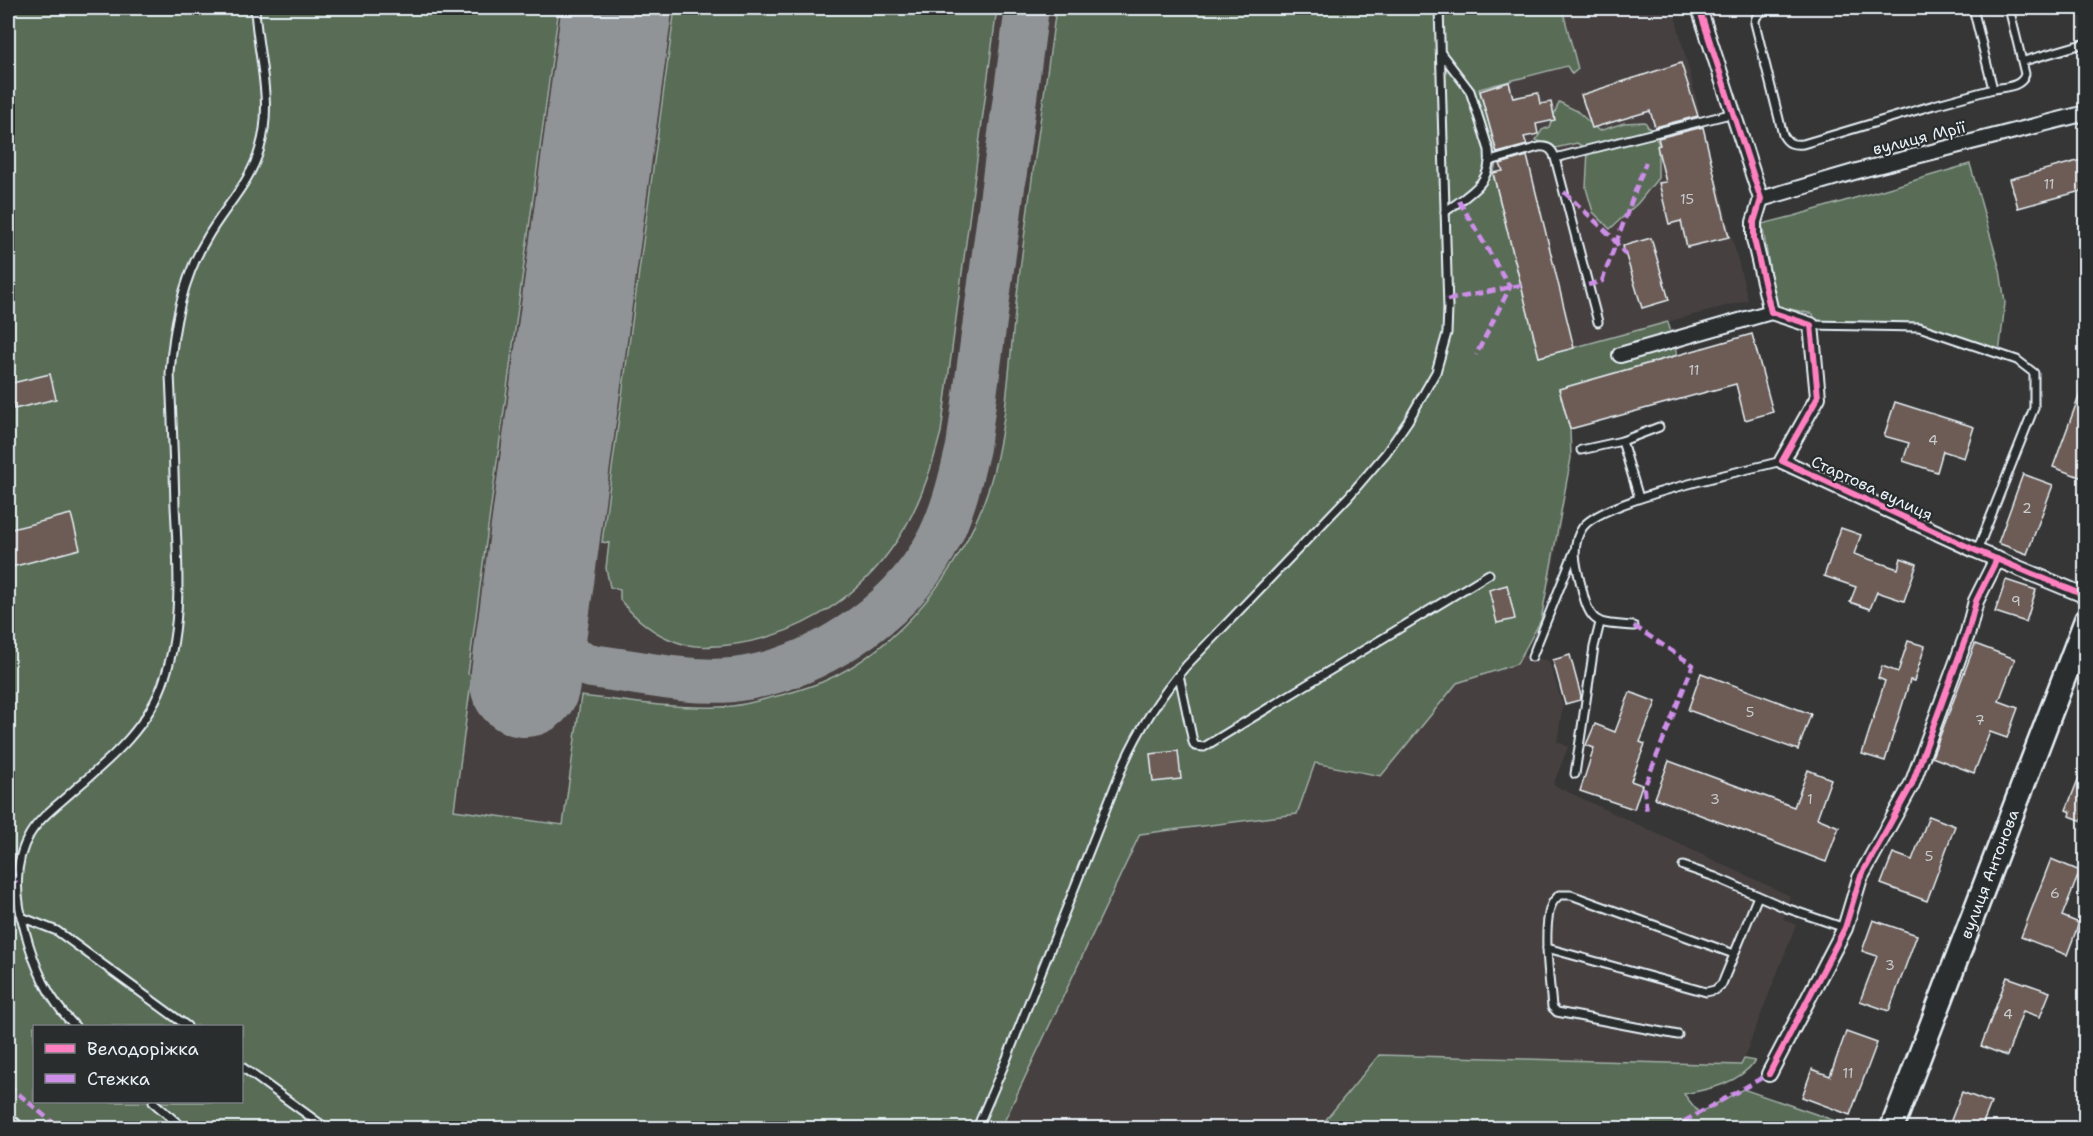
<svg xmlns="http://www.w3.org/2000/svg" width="2093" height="1136" font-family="'Shantell Sans',sans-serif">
<rect width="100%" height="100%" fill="#373636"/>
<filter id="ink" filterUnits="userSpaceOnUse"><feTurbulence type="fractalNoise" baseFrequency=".0167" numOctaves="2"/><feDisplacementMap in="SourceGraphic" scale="12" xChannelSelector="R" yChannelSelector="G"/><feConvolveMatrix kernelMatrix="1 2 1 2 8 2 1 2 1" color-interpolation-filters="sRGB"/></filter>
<g filter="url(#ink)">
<polygon fill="#47413f" points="8,8 1673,8 1748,300 1553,353 1559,389 1570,429 1571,458 1556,552 1541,620 1522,655 1549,661 1563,706 1557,741 1568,747 1553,785 1790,896 1783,919 1796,925 1741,1065 1552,1062 1377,1055 1319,1128 160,1128 242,1102 242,1026 34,1026"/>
<g fill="#586c56" stroke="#a0aea7" stroke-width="1.5" fill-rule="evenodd">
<path d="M8,8H559L468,674L472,675L454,810L563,825L581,696C627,701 674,709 720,707C736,707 754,702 769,698C787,694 804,689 822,682C900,649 964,566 989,487C1007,430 1009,363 1016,304C1027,205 1043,106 1056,8H1562L1578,69L1572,74L1567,66L1479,89L1498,156L1493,174L1539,357L1668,322L1677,355L1559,389L1570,429L1571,458L1541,620L1517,664L1457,683L1381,776L1315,763L1297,814L1140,834L1001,1128H31L8,1111ZM34,1026H242V1102H34Z"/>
<path d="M675,8H997L941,432C930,475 916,516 889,552C851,604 791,638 728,645C710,647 691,648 674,641C652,633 635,618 620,600V590L610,587L606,568L609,543L602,542Z"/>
<polygon points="1559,102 1577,111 1599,131 1624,123 1645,122 1658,142 1658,178 1638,203 1610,229 1593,212 1586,188 1588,150 1577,143 1555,148 1536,140 1542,130 1549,127"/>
<polygon points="1970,164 2000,270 2005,303 1999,354 1919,327 1816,325 1813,314 1776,306 1762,224 1794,216"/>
<path d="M1379,1055L1741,1065L1744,1059L1755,1061C1738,1084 1710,1089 1684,1094L1699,1113L1743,1089L1856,1128H1319Z"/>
</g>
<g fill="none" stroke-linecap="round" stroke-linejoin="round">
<path stroke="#909497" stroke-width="44" d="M540,570C542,615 539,654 592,666C638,672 687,684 733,680C812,671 897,616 935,547C952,515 960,482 968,447L1027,8"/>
<polyline stroke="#909497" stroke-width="110" points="525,682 617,8"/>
</g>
<g fill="#6c5c54" stroke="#e8f1f8" stroke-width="1.5">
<polygon points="1681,63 1698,116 1655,127 1650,111 1592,128 1581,95"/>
<polygon points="1509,82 1513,98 1538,93 1540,104 1551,102 1555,120 1536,124 1538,134 1524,137 1527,145 1497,153 1480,91"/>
<polygon points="1703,127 1729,237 1687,247 1681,221 1669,224 1659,183 1666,182 1657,146 1660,145 1658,138"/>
<polygon points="1527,156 1574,348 1539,357 1493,173 1503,171 1500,164"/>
<polygon points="2085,159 2085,190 2018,208 2010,179"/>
<polygon points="1651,238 1669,300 1642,308 1623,246"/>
<polygon points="1752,334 1773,412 1745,420 1736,384 1570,429 1559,389"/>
<polygon points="50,374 56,399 14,409 8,384"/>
<polygon points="2084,383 2085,383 2085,479 2053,467"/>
<polygon points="1895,402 1974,427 1964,458 1943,451 1937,472 1903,461 1909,443 1884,436"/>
<polygon points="2023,474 2053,485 2027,554 1998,543"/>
<polygon points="71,514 80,549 8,568 8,530"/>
<polygon points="1841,528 1861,535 1854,554 1898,569 1901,558 1917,564 1904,601 1877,592 1870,609 1850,602 1856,587 1824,576"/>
<polygon points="2006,580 2036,590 2026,622 1995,612"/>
<polygon points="1507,585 1515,619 1497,623 1489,590"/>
<polygon points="1908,641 1925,646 1914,681 1910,680 1885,761 1862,754 1885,681 1878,678 1882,666 1898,672"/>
<polygon points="1975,644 2015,659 1999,701 2018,708 2007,738 1990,732 1974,773 1932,757"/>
<polygon points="1570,655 1581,696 1580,700 1565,704 1553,660"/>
<polygon points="1701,673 1811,714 1798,750 1688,710"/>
<polygon points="1630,692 1656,702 1640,742 1645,744 1631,781 1642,785 1634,809 1580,791 1594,748 1586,745 1595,724 1615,732"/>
<polygon points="1178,751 1181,779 1153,782 1150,754"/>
<polygon points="1669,761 1794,807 1808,770 1831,779 1817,818 1839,827 1826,862 1655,798"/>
<polygon points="2085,762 2085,822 2070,816 2071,812 2066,810"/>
<polygon points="1929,816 1955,826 1927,901 1881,884 1893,853 1912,860"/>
<polygon points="2051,859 2080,871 2062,916 2079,923 2067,955 2021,937"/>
<polygon points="1873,920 1917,935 1889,1011 1860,1001 1877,956 1862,951"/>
<polygon points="2007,977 2050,992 2040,1017 2023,1011 2007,1056 1981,1046"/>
<polygon points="1846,1032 1877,1043 1850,1115 1802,1097 1812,1069 1830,1076"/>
<polygon points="1962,1092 1991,1103 1981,1128 1948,1128"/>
</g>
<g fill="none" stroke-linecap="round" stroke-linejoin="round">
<defs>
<g id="service">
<path d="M1776,8C1767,10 1755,11 1755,23L1783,135C1788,144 1793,145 1803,144L1934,105L1993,89L1973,8"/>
<path d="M1441,53L1470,91L1489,150C1493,184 1468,194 1445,212"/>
<polyline points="2024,61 2086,43"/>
<path d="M1993,89C2005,87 2022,87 2025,74L2009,8"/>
<polyline points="1555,158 1734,113"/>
<path d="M1490,161L1539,147C1548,146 1553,150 1555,158L1598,322"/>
<polyline points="1811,325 1919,327 2017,360 2034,373 2034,408 1977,551"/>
<polyline points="1622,441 1659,427"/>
<polyline points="1581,450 1622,441 1639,498"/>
<path d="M1634,626C1600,623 1590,627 1582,589C1577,569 1569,546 1583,527C1603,500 1743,471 1782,461"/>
<polyline points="1532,657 1574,552"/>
<polyline points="1179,675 1193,742 1195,746 1204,747 1489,574"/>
<polyline points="1575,774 1594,647 1600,623"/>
<polyline points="1683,866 1715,877 1786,908 1845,928"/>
<polyline points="21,917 57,931 187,1026"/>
<polyline points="1547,948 1706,992 1715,990 1722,984 1758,896"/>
<path d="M75,1026C48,999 35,968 25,931C16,899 12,864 30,834C41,816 60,803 75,789C112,758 150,725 165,677C183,624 178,561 175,506C174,462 172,418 170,374C173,328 183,277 207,238C224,208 251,182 260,148C274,101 257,54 255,8"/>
<path d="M1678,1035L1557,1012L1552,1007C1550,983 1541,922 1553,902C1554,900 1557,898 1559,895H1571L1734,954"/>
<polyline points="242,1067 326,1128"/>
<polyline points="153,1102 183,1128"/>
<path d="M977,1128L1007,1058L1124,763C1140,727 1161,695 1186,666L1349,496L1386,453L1408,421L1436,372L1447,333L1448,308L1439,8"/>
</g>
<g id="minor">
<polyline points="1699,8 1761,199 1754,222 1754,239 1771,312 1811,325 1818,397 1782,461 1977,551 2086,596"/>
<polyline points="1761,199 1861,170 2086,113"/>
<polyline points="1620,355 1771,312"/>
<polyline points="1769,1074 1845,928 1860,878 1912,784 1968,632 1976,601 1997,559"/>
</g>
<g id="primary">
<polyline points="8,1127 10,1128"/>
<path id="s1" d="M1892,1128L2086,620"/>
</g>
</defs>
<use href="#service" stroke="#e8f1f8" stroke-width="11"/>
<use href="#minor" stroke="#e8f1f8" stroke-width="18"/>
<use href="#primary" stroke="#e8f1f8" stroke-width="27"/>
<use href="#service" stroke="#2a2d2e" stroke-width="7"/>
<use href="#minor" stroke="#2a2d2e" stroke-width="14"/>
<use href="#primary" stroke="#2a2d2e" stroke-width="22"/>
<g stroke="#ce8fe9" stroke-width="4.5" stroke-dasharray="9 4.5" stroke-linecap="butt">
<polyline points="1564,192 1610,235 1626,255"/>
<polyline points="1459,201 1510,287 1476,355"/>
<polyline points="1588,285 1602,281 1646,162"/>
<polyline points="1447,300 1521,285"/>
<polyline points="1634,626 1693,665 1644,788 1647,813"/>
<polyline points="8,855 16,883"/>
<polyline points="8,1085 59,1128"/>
<polyline points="1672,1128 1769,1074"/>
</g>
<defs>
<g id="cycleway">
<polyline points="1699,8 1761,199 1754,222 1754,239 1771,312 1811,325 1818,397 1782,461 1977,551 2086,596"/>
<polyline points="1769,1074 1845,928 1860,878 1912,784 1968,632 1976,601 1997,559"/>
</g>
</defs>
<use href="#cycleway" stroke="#2a2d2e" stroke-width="10"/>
<use href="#cycleway" stroke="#ff80c0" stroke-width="6"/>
</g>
</g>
<g text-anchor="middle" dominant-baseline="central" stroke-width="4.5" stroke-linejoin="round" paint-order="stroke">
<g font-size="14" fill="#c9cccf">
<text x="2049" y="184">11</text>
<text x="1687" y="199">15</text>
<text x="1694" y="370">11</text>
<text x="1933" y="440">4</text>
<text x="2027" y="508">2</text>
<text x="2016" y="601">9</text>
<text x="1750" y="712">5</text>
<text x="1980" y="720">7</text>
<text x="1715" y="799">3</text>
<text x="1810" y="799">1</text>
<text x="1929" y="856">5</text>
<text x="2055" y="893">6</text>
<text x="1890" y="965">3</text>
<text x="2008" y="1014">4</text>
<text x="1848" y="1073">11</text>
</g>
<g font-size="16" fill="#e8f1f8" stroke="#2a2d2e">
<text transform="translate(1919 138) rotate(-14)">вулиця Мрії</text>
<text transform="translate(1872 488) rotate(25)">Стартова вулиця</text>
<text stroke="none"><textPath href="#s1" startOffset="272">вулиця Антонова</textPath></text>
</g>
</g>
<rect width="2093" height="1136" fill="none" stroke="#2a2d2e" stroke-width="30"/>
<rect x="15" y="15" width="2063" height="1106" fill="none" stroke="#e8f1f8" stroke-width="2" filter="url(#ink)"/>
<rect x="33" y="1025" width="210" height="78" fill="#2a2d2e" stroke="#767b7f" stroke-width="1.5"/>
<rect x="45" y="1044" width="30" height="9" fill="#ff80c0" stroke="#767b7f" stroke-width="1.5"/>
<text x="87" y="1055" font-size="18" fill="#e8f1f8">Велодоріжка</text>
<rect x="45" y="1074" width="30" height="9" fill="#ce8fe9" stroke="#767b7f" stroke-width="1.5"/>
<text x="87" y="1085" font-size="18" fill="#e8f1f8">Стежка</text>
</svg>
